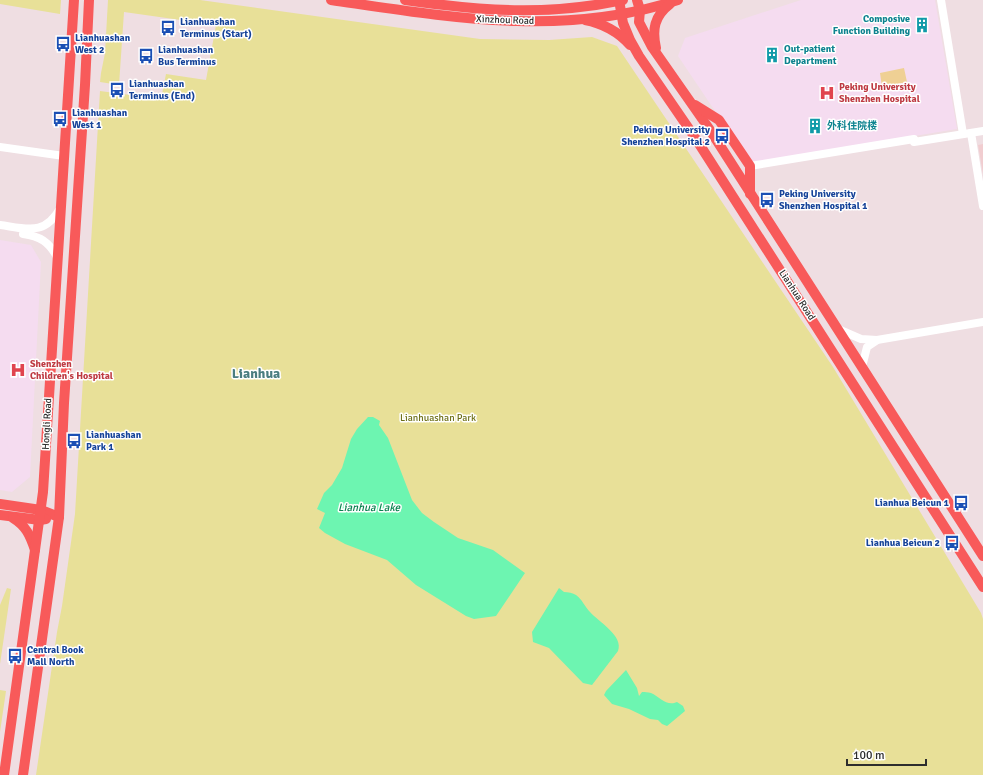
<svg xmlns="http://www.w3.org/2000/svg" width="983" height="775" font-family="Signika,'Noto Sans SC',sans-serif">
<rect width="100%" height="100%" fill="#efdee2"/>
<polygon fill="#f1cdd0" points="983,144 983,174 978,145"/>
<g fill="#f5dcf0">
<polygon points="801,0 935,0 957,129 750,163 678,56 685,38"/>
<polygon points="0,240 31,245 41,262 30,477 12,492 0,490"/>
</g>
<g fill="#e8e098">
<polygon points="0,0 61,0 60,14 0,4"/>
<polygon points="108,0 200,0 480,39 549,40 592,37 617,46 833,367 981,613 983,619 983,775 36,775 57,632 62,606 75,514 100,91 161,99 166,74 206,80 216,25 124,12 119,85 100,82 101,73 105,53"/>
<polygon points="7,588 11,589 0,664 0,605"/>
<polygon points="0,690 6,691 0,732"/>
</g>
<polygon fill="#efd094" points="904,68 907,82 882,87 880,73"/>
<g fill="#6df5b1">
<polygon points="368,417 373,417 380,421 379,425 388,438 412,500 422,513 434,522 458,538 493,550 525,573 496,616 474,619 466,616 416,585 387,560 345,544 325,533 319,528 325,513 317,509 324,493 332,485 342,468 351,439 357,429"/>
<path d="M559,588L564,592C568,592 573,593 576,595C582,599 585,607 590,612C599,622 624,636 618,651L592,685L583,683L549,648L533,642L532,632Z"/>
<path d="M626,670L637,688L639,696L642,692C645,692 648,692 651,693C660,697 667,707 677,702L683,706L685,711L667,726L662,724L658,720L650,719L629,709L612,704L604,695L606,691Z"/>
</g>
<g fill="none" stroke-linecap="round" stroke-linejoin="round">
<g stroke="#fff" stroke-width="8">
<polyline points="941,0 963,134"/>
<polyline points="971,133 983,206"/>
<polyline points="0,147 64,156"/>
<polyline points="750,166 914,139 914,142 983,131"/>
<path d="M0,225C28,229 45,236 61,207"/>
<path d="M23,234C40,236 49,242 57,257"/>
<polyline points="838,329 861,339 877,340 983,322"/>
<polyline points="862,367 867,347 876,341"/>
</g>
<g stroke="#f85a5a" stroke-width="10">
<path d="M331,0C448,17 562,38 678,0"/>
<path d="M405,0C482,11 547,16 623,0"/>
<polyline points="619,0 623,23 630,40 639,56 696,139 983,587"/>
<polyline points="637,0 640,10 639,22 652,47 710,130 983,556"/>
<path d="M585,20C602,23 619,32 630,45"/>
<path d="M656,48C652,30 654,16 670,4"/>
<polyline points="695,105 719,120 750,166 750,194"/>
<polyline points="0,504 41,510 59,517"/>
<polyline points="0,515 40,520 46,519"/>
<path d="M13,518C26,526 30,535 35,550"/>
<polyline points="4,775 43,492 74,0"/>
<polyline points="23,775 59,517 64,403 85,85 89,0"/>
</g>
</g>
<defs>
<symbol id="building-bare" viewBox="-9 -9 18 18"><path d="M-4-6H4V6H1V3H-1V6H-4ZM-2.5-4.3h1.7v1.8h-1.7ZM.8-4.3h1.7v1.8H.8ZM-2.5-1h1.7V.8h-1.7ZM.8-1h1.7V.8H.8Z" fill="#0f9aa8" stroke="#fff" stroke-width="2.5" paint-order="stroke"/></symbol>
<symbol id="bus-bare" viewBox="-9 -9 18 18"><path d="M-5-6H5V4H4V6H2V4H-2V6H-4V4H-5ZM-3.5-4V0h7V-4ZM-3.5 1.2v1.5H-2V1.2ZM2 1.2v1.5H3.5V1.2Z" fill="#1a4fb4" stroke="#fff" stroke-width="2.5" paint-order="stroke"/></symbol>
<symbol id="hospital-bare" viewBox="-9 -9 18 18"><path d="M-5-5h3v3.5h4V-5h3V5h-3V1.5h-4V5h-3Z" fill="#e0444e" stroke="#fff" stroke-width="2.5" paint-order="stroke"/></symbol>
</defs>
<g fill-rule="evenodd">
<use href="#building-bare" x="911" y="14" width="22" height="22"/>
<use href="#bus-bare" x="157" y="17" width="22" height="22"/>
<use href="#bus-bare" x="52" y="33" width="22" height="22"/>
<use href="#building-bare" x="761" y="44" width="22" height="22"/>
<use href="#bus-bare" x="135" y="45" width="22" height="22"/>
<use href="#bus-bare" x="106" y="79" width="22" height="22"/>
<use href="#hospital-bare" x="816" y="82" width="22" height="22"/>
<use href="#bus-bare" x="49" y="108" width="22" height="22"/>
<use href="#building-bare" x="804" y="115" width="22" height="22"/>
<use href="#bus-bare" x="711" y="125" width="22" height="22"/>
<use href="#bus-bare" x="756" y="189" width="22" height="22"/>
<use href="#hospital-bare" x="7" y="359" width="22" height="22"/>
<use href="#bus-bare" x="63" y="430" width="22" height="22"/>
<use href="#bus-bare" x="950" y="492" width="22" height="22"/>
<use href="#bus-bare" x="941" y="532" width="22" height="22"/>
<use href="#bus-bare" x="4" y="645" width="22" height="22"/>
</g>
<g text-anchor="middle" dominant-baseline="central" stroke-width="3" stroke-linejoin="round" paint-order="stroke">
<g font-size="10" font-weight="bold" fill="#0d838f" stroke="#fff" text-anchor="start">
<text x="910" y="19" text-anchor="end">Composive<tspan x="910" dy="12">Function Building</tspan></text>
<text x="784" y="49">Out-patient<tspan x="784" dy="12">Department</tspan></text>
<text x="827" y="126">外科住院楼</text>
</g>
<g font-size="10" fill="#2d2d2d" stroke="#fff">
<text transform="translate(505 20) rotate(2)">Xinzhou Road</text>
<text transform="translate(797 295) rotate(57)">Lianhua Road</text>
<text transform="translate(47 424) rotate(-87)">Hongli Road</text>
</g>
<g font-size="10" font-weight="bold" fill="#164399" stroke="#fff" text-anchor="start">
<text x="180" y="22">Lianhuashan<tspan x="180" dy="12">Terminus (Start)</tspan></text>
<text x="75" y="38">Lianhuashan<tspan x="75" dy="12">West 2</tspan></text>
<text x="158" y="50">Lianhuashan<tspan x="158" dy="12">Bus Terminus</tspan></text>
<text x="129" y="84">Lianhuashan<tspan x="129" dy="12">Terminus (End)</tspan></text>
<text x="72" y="113">Lianhuashan<tspan x="72" dy="12">West 1</tspan></text>
<text x="710" y="130" text-anchor="end">Peking University<tspan x="710" dy="12">Shenzhen Hospital 2</tspan></text>
<text x="779" y="194">Peking University<tspan x="779" dy="12">Shenzhen Hospital 1</tspan></text>
<text x="86" y="435">Lianhuashan<tspan x="86" dy="12">Park 1</tspan></text>
<text x="949" y="503" text-anchor="end">Lianhua Beicun 1</text>
<text x="940" y="543" text-anchor="end">Lianhua Beicun 2</text>
<text x="27" y="650">Central Book<tspan x="27" dy="12">Mall North</tspan></text>
</g>
<g font-size="10" font-weight="bold" fill="#be3a42" stroke="#fff" text-anchor="start">
<text x="839" y="87">Peking University<tspan x="839" dy="12">Shenzhen Hospital</tspan></text>
<text x="30" y="364">Shenzhen<tspan x="30" dy="12">Children's Hospital</tspan></text>
</g>
<g font-size="10" fill="#6d6f17" stroke="#fff">
<text x="438" y="418">Lianhuashan Park</text>
</g>
<g font-size="11" font-style="italic" fill="#09824f" stroke="#fff">
<text x="369" y="507">Lianhua Lake</text>
</g>
<g font-size="14" font-weight="bold" fill="#4a7d80" stroke="#fff">
<text x="256" y="373">Lianhua</text>
</g>
</g>
<path d="M847 759v6h79v-6" fill="none" stroke="#2d2d2d" stroke-width="2"/>
<text x="853" y="759" font-size="12" fill="#2d2d2d" stroke="#ffffff" stroke-width="3" paint-order="stroke">100 m</text>
</svg>
